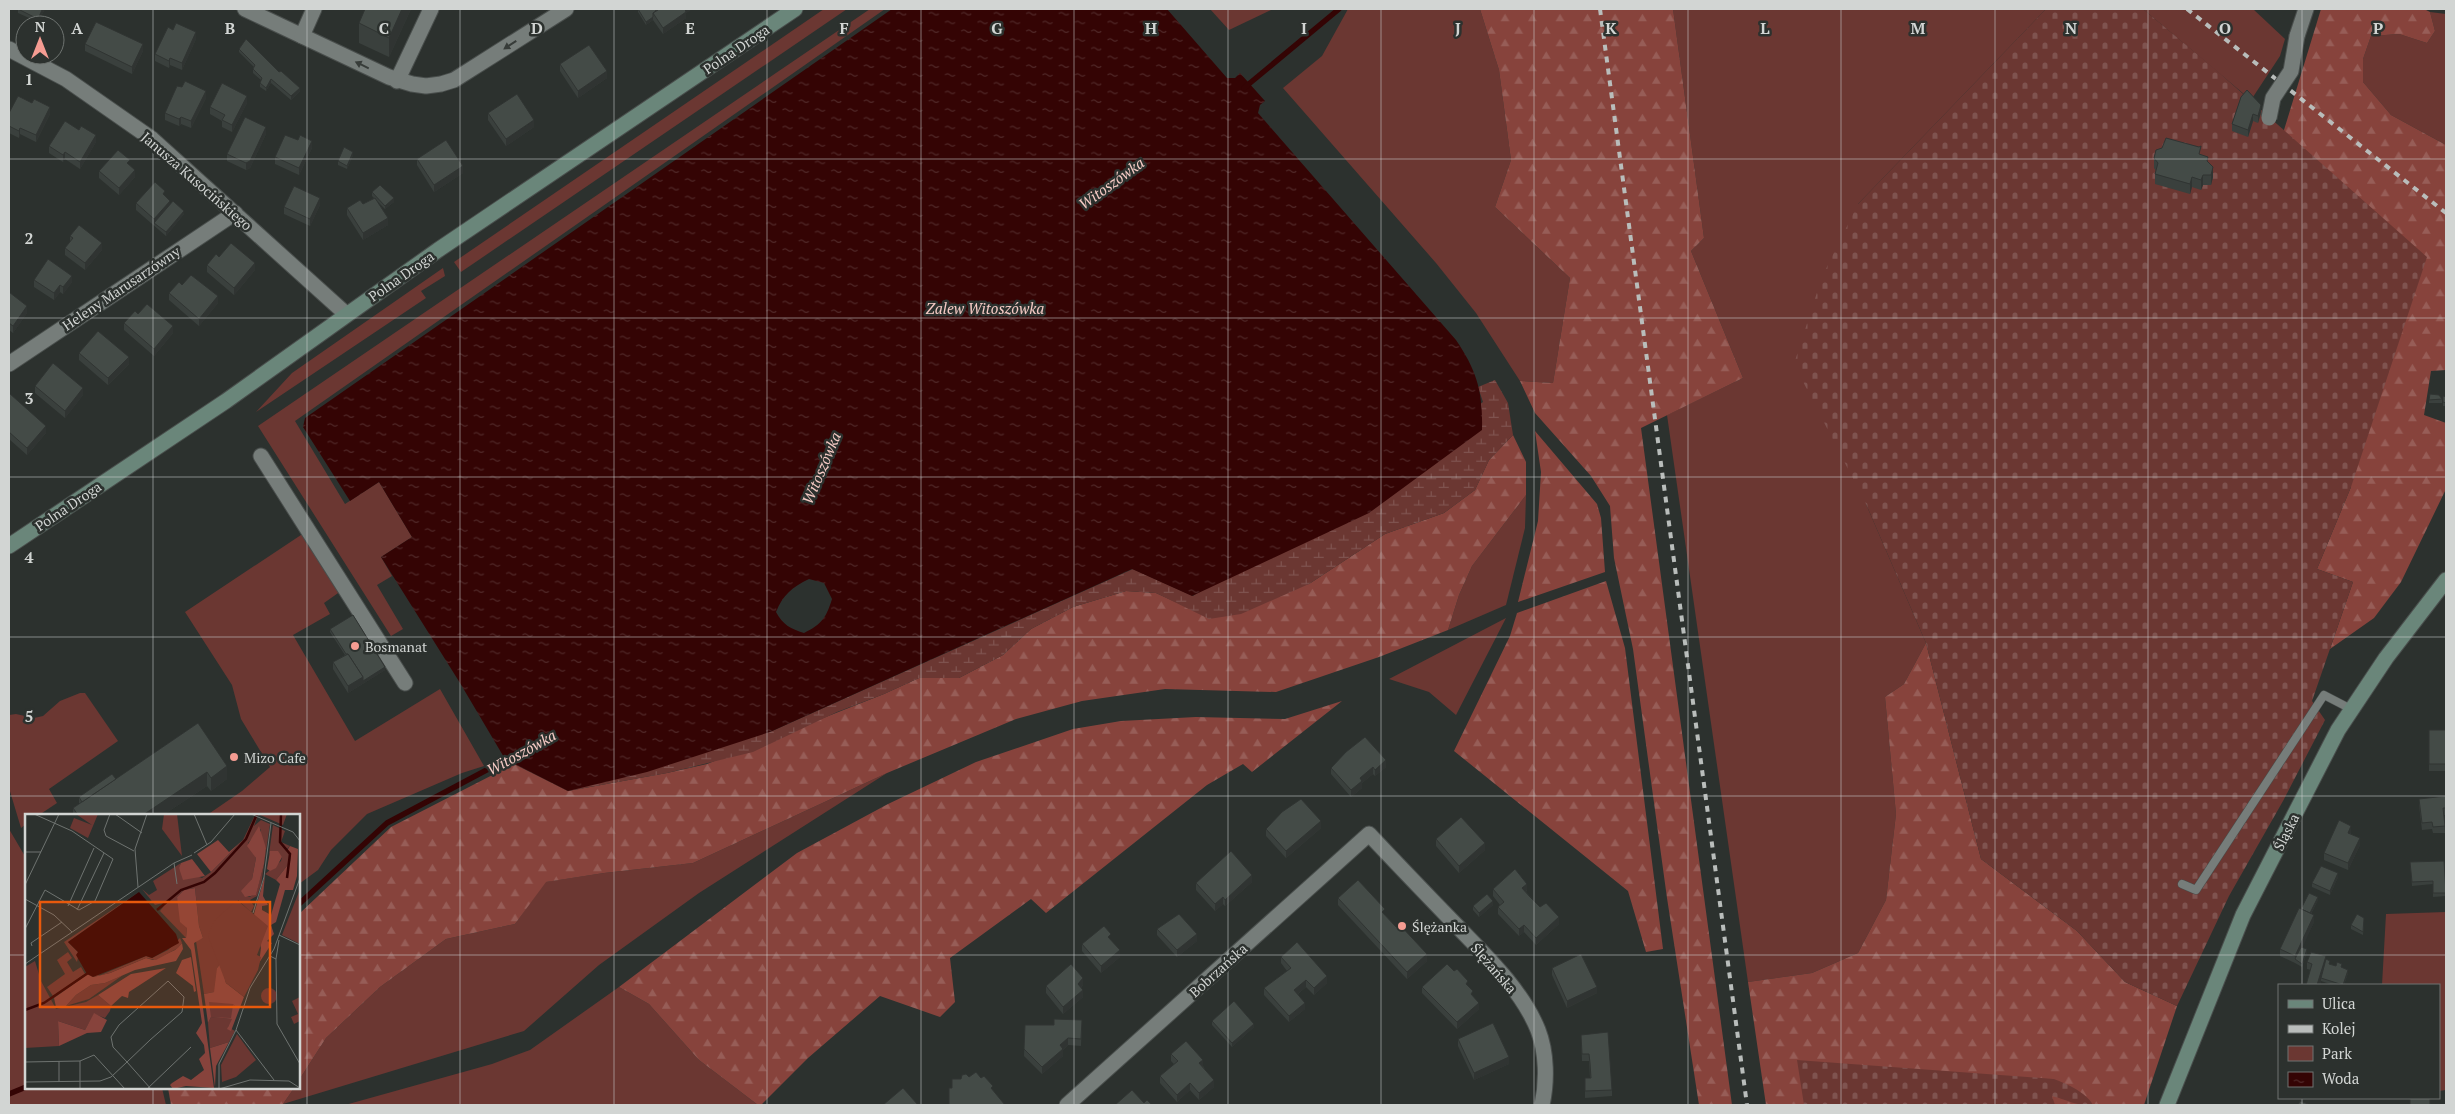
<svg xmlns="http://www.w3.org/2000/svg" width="2455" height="1114" font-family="'PT Serif',serif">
<defs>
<pattern id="forest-firs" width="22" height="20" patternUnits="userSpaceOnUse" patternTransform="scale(1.25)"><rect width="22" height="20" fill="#87433c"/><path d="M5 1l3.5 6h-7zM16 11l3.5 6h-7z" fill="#975d57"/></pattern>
<pattern id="wetland-marsh" width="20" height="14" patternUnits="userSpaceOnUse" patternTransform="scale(1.25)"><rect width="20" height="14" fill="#6b3732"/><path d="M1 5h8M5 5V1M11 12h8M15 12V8" fill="none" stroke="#7f534f"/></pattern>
<pattern id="cemetery-stones" width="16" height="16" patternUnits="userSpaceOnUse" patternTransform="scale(1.25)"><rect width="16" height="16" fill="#6b3732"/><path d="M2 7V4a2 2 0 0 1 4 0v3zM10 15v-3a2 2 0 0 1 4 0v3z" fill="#7f534f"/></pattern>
<pattern id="water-ripples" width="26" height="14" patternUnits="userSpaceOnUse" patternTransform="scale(1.25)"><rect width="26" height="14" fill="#340404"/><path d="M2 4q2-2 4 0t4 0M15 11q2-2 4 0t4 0" fill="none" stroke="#502828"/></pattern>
</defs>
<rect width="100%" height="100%" fill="#2c312e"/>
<g fill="#6b3732">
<polygon points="824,9 847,9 461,272 454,262"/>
<polygon points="870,9 885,9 295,421 345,504 379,482 412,537 381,557 392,576 377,585 403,629 391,636 258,426"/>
<polygon points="1210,9 1273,9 1229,30"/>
<polygon points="1348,9 1480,9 1499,70 1511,160 1495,207 1570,278 1553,383 1520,381 1476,313 1436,263 1283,88 1322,56"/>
<polygon points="1673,9 2046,9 1858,204 1866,504 1926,643 1904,684 1885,697 1896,814 1886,900 1858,953 1812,973 1748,982 1667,415 1743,378 1691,251 1704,238"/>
<polygon points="2143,9 2253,9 2285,39 2280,56 2251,100"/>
<polygon points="2430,12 2446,14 2446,145 2391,115 2363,82 2363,59 2371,36 2399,34 2427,43 2435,31"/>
<polygon points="443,268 445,276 421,291 426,298 256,412 292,373"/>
<polygon points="1526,495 1525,528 1506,605 1448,630 1459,595 1472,566"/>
<polygon points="304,533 341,591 324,603 330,614 293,635 355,741 440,689 484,766 462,773 367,814 331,850 318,870 299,884 299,815 207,815 242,791 270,767 241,719 232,685 185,612"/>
<polygon points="1506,618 1456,715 1429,692 1389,679"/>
<polygon points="80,693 85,693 118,741 49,789 57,803 39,815 26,815 26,824 21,828 9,788 9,715 16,714 34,718 43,716 60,701"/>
<polygon points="887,773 699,893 599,965 524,1031 283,1104 294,1088 299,1088 299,1080 326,1038 380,987 446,939 515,924 545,882 604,873 693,863"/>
<polygon points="9,829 26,858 26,1088 162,1088 166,1105 9,1105"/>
<polygon points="2446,912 2446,1090 2439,1091 2439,985 2382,985 2386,914"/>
<polygon points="619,987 649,1004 699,1060 758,1105 345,1105 492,1064 530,1050"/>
</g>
<g fill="url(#forest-firs)">
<polygon points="1480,9 1673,9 1704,238 1691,251 1743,378 1641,428 1732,1105 1699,1105 1667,898 1633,649 1614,558 1610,506 1591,476 1535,413 1520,381 1553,383 1570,278 1495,207 1511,160 1499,70"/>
<polygon points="2321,9 2424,9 2430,12 2435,31 2427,43 2399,34 2371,36 2363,59 2363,82 2391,115 2446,145 2446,370 2431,371 2424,415 2446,423 2446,489 2401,582 2374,618 2330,649 2353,582 2317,569 2351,487 2284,130"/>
<polygon points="1535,431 1597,504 1601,518 1605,572 1518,602 1538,521 1541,472"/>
<polygon points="1513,435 1526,462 1526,495 1472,566 1459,595 1448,630 1379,657 1276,692 1165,689 1082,701 1016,719 887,773 693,863 604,873 546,882 515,924 446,939 380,987 326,1038 299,1080 299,914 391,827 514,764 568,791 667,773 707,764 884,694 919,678 959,678 1003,655 1031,629 1073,607 1126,591 1156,593 1182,605 1309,584 1385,534 1444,513 1475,490 1489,460"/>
<polygon points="1606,581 1625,648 1663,949 1646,952 1628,891 1454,751 1510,636 1517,613"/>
<polygon points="1926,643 1981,859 2077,931 2125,982 2177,1006 2144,1105 1766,1105 1748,982 1812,973 1858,953 1886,900 1896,814 1885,697 1904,684"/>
<polygon points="1342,701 1252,772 1243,764 1207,785 1046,913 1031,899 950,958 955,1002 940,1017 880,996 808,1058 761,1105 758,1105 699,1060 649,1004 619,987 797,853 888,804 976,762 1073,729 1121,721 1196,717 1285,719"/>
<polygon points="168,1088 294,1088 283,1104 269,1105 171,1105"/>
</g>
<polygon fill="url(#wetland-marsh)" points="1495,380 1508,403 1513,435 1489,460 1475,490 1444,513 1385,534 1309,584 1241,614 1209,619 1156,593 1126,591 1073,607 1031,629 1003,655 959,678 919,678 884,694 837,712 753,752 667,773 568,791 505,759 770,732 1133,569 1193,596 1483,402 1478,387"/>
<g fill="url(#cemetery-stones)">
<polygon points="2046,9 2143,9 2216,70 2427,257 2351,487 2317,569 2353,582 2312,701 2325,720 2283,801 2229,896 2177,1006 2125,982 2077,931 1981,859 1926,643 1866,504 1794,364 1822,277 1858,204"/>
<path d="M1797,1060L2054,1079C2067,1084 2086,1092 2093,1105C2072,1105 2071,1101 2052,1096L2055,1105H1804Z"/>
</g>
<path fill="url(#water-ripples)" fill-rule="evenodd" d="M892,9H1167L1227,78H1235L1240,73L1265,101L1260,105L1258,113L1456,340C1477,371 1483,392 1482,430L1369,513L1192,596L1132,569L770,732L647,772L568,791L505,759L460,683L381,557L412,537L379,482L350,501L303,427L305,418ZM809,579L824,583L832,599C826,618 822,624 804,633C791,629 783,625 776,612C783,595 792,587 809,579Z"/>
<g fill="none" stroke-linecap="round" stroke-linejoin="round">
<g stroke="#340404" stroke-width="5.5">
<polyline points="1244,88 1339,9"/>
<polyline points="299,904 387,823 511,757"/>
<polyline points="9,1094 26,1087"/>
</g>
<defs>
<polyline id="lane" points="2182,884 2196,890 2324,695 2351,709"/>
<g id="street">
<polyline points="245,9 389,77 412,84 426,86 441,84 454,80 566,9"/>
<polyline points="302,36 314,9"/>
<polyline points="2297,36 2306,9"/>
<polyline points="9,49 66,79 152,139 346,314"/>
<polyline points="397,81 431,9"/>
<polyline points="9,364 235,213"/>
<polyline points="261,456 405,683"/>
<path d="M1067,1105L1369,834C1398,865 1427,895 1456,925C1486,956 1522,990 1538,1030C1547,1053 1547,1082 1542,1105"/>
</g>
<g id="secondary">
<polyline points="9,546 226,401 438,250 795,9"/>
<polyline points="2167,1105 2243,915 2338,730 2386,658 2446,580"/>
</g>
</defs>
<use href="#lane" stroke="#494e4c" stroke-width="9"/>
<use href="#street" stroke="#494e4c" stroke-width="17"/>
<use href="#secondary" stroke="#494e4c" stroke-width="17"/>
<use href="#lane" stroke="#767d7a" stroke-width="8"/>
<use href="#street" stroke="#767d7a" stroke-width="15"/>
<use href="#secondary" stroke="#6a867a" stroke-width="15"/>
<g stroke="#b9bdbb" stroke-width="4" stroke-dasharray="6 6" stroke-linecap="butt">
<polyline points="1600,9 1747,1105"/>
<polyline points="2187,9 2446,213"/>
</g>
<defs>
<polyline id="street-bridge" points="2269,118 2273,98 2291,71 2297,36"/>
</defs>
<use href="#street-bridge" stroke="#494e4c" stroke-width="17" stroke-linecap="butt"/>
<use href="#street-bridge" stroke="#767d7a" stroke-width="15"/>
</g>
<g fill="#3a403d">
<polygon points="18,9 45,9 38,22 18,13"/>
<polygon points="411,9 389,57 359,43 359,23"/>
<polygon points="638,9 692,9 686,13 686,18 663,34 653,20 646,25 638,12"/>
<polygon points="173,30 196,39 182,70 170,65 169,68 155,61 155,54"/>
<polygon points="85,44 143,51 132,74 85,51"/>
<polygon points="239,49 270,64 300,91 291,100 271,83 266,91 260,87 260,83 261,80 253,73 253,69 254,67 239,52"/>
<polygon points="560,64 607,78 578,98 560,71"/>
<polygon points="2241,97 2261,112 2258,123 2253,121 2248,137 2232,131 2232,124"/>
<polygon points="206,98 191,128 181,124 179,126 165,120 165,113"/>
<polygon points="247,103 232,132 222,127 222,121 210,114 210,107"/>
<polygon points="9,113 50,114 36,142 20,134 19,138 9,133"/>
<polygon points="488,113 534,127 506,146 488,120"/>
<polygon points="79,130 96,142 80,169 65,159 63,162 49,153 49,146"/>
<polygon points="266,134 250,168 246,170 227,161 227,154"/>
<polygon points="298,140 312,148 299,175 275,164 275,157"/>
<polygon points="353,155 347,169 338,165 338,161"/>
<polygon points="2201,155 2208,162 2213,177 2211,185 2203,185 2201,190 2192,187 2190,194 2155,184 2155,174 2156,171 2154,168 2154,158"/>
<polygon points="417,159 463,173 434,192 417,165"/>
<polygon points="130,165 135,177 119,195 99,178 99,171"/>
<polygon points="372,192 394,202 385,209 375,199 388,225 363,240 347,215 347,208 363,204 374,198 372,196"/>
<polygon points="165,197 170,205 184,214 166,236 136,210 136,203"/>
<polygon points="320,205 310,226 284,214 284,207"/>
<polygon points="70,236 102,250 85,270 65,255 65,248 70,242"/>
<polygon points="219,257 255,270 234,295 207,272 207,265"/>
<polygon points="34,280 72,282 63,294 60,292 54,300 34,287"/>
<polygon points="182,285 218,303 199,326 169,300 169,293"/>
<polygon points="9,292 27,313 13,333 9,330"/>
<polygon points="138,314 173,333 154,356 124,330 124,323"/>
<polygon points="79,353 129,364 108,385 79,360"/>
<polygon points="35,386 83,395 65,418 35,393"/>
<polygon points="9,393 46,433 27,455 9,439"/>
<polygon points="2446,397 2446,406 2443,406 2443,402"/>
<polygon points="2442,399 2442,403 2429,403 2429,400"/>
<polygon points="330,629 385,670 348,693 333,669 333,662 345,655 330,632"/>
<polygon points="198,723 227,779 211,791 207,786 163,815 73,815 73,808 79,804 79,797 116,779"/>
<rect x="2429" y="730" width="17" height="41"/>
<polygon points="1386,767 1375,776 1373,774 1362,783 1362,788 1351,797 1331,774 1331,768"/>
<polygon points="2446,796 2446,815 2444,815 2445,833 2433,833 2432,829 2422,830 2419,805 2419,799"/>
<polygon points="1321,828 1286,858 1266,836 1266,829"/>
<polygon points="2351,832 2351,834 2360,845 2348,870 2324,860 2324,853"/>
<polygon points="1436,839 1485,850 1459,873 1436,846"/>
<polygon points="2444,861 2446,896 2433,897 2433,884 2412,886 2410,862"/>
<polygon points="2338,877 2330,895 2312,887 2312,883"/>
<polygon points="1252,882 1225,906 1223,904 1215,911 1196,890 1196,883"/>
<polygon points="1493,889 1527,890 1526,892 1540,907 1559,924 1536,945 1524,932 1519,936 1498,914 1498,907 1500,905 1493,896"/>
<polygon points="1338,898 1385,915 1427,961 1407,979 1338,905"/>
<polygon points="2318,900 2311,914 2314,922 2302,947 2307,952 2302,967 2295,963 2280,956 2280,949 2301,909"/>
<polygon points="1493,905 1479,917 1473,910 1473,906"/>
<polygon points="2364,918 2363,935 2351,929 2351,925"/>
<polygon points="1157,929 1197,941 1177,957 1157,935"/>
<polygon points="1111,940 1120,957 1101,973 1082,951 1082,944"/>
<polygon points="1281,957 1327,983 1314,995 1306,987 1298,994 1305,1009 1289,1022 1264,995 1264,988 1287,971 1281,963"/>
<polygon points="2307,962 2330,964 2342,968 2348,973 2344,985 2333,985 2321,981 2320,985 2311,970 2307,969"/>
<polygon points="1552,968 1597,993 1567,1008 1552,975"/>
<polygon points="1083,985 1081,988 1083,997 1063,1014 1046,993 1046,986"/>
<polygon points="1468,986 1479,1009 1457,1029 1422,993 1422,987"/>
<polygon points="1082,1020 1081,1046 1068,1045 1063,1050 1063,1056 1042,1074 1024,1056 1025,1025 1054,1025"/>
<polygon points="1212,1021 1254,1027 1232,1047 1212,1025"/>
<polygon points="1581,1035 1612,1090 1612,1096 1585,1098 1585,1078 1590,1078 1589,1061 1582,1061"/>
<polygon points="1458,1039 1509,1064 1474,1080 1458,1046"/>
<polygon points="1171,1054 1203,1066 1214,1087 1199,1100 1190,1090 1177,1102 1160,1083 1160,1076 1174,1064 1171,1061"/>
</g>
<g fill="#303432">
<polygon points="42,9 45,9 38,22 38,19 42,10"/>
<polygon points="402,9 411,9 389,57 389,38"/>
<polygon points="684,9 692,9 686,13 686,18 663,34 663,28"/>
<polygon points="653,17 653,20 646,25 646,22"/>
<polygon points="196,32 196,39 182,70 182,63"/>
<polygon points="143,44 143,51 132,74 132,67"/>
<polygon points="170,58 170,65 169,68 169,61"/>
<polygon points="607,71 607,78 578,98 578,91"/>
<polygon points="271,79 271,83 266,91 266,88"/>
<polygon points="300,88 300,91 291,100 291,96"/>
<polygon points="206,91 206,98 191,128 191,121"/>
<polygon points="247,96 247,103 232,132 232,125"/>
<polygon points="2261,105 2261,112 2258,123 2258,116"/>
<polygon points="50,107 50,114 36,142 36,135"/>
<polygon points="2253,114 2253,121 2248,137 2248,130"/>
<polygon points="181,117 181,124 179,126 179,119"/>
<polygon points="534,120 534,127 506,146 506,139"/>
<polygon points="266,127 266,134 250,168 246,170 246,163"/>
<polygon points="20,128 20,134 19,138 19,131"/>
<polygon points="96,135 96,142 80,169 80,162"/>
<polygon points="312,141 312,148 299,175 299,168"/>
<polygon points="65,152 65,159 63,162 63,155"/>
<polygon points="353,152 353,155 347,169 347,166"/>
<polygon points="463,166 463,173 434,192 434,185"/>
<polygon points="2213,167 2213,177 2211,185 2211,175"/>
<polygon points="135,170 135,177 119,195 119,188"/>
<polygon points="2203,175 2203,185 2201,190 2201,180"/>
<polygon points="2192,177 2192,187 2190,194 2190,184"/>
<polygon points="320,198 320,205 310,226 310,219"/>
<polygon points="394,198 394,202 385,209 385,206"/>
<polygon points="170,201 170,208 154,223 154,219"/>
<polygon points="184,211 184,214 166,236 166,232"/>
<polygon points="388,218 388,225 363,240 363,233"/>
<polygon points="102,243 102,250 85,270 85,263"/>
<polygon points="255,263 255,270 234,295 234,288"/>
<polygon points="72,276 72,282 63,294 63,287"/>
<polygon points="60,285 60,292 54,300 54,293"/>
<polygon points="218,296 218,303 199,326 199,319"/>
<polygon points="27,306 27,313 13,333 13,326"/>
<polygon points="173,326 173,333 154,356 154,349"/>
<polygon points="129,357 129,364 108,385 108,378"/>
<polygon points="83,388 83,395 65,418 65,411"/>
<polygon points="46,426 46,433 27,455 27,448"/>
<polygon points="385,667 385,670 348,693 348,686 363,677"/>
<polygon points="1386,760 1386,767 1375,776 1375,770"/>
<polygon points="227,766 227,779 211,791 211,778"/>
<polygon points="1373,767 1373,774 1362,783 1362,788 1351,797 1351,790 1360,778"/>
<polygon points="207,772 207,786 163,815 143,815"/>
<polygon points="1321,821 1321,828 1286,858 1286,851"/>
<polygon points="2351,826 2351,832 2348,840 2348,833"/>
<polygon points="2360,838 2360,845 2348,870 2348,863"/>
<polygon points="1485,843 1485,850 1459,873 1459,866"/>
<polygon points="2338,873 2338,877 2330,895 2330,891"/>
<polygon points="1252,875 1252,882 1225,906 1225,900"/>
<polygon points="1527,884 1527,890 1522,895 1522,888"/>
<polygon points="1223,897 1223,904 1215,911 1215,904"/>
<polygon points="2318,897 2318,900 2308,919 2308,916"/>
<polygon points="1493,901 1493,905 1479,917 1479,913"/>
<polygon points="2314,915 2314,922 2297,960 2295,959 2295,956"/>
<polygon points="1559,917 1559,924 1536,945 1536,938"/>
<polygon points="1524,925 1524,932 1519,936 1519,929"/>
<polygon points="1197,934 1197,941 1177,957 1177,950"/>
<polygon points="2307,949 2307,952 2302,967 2302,964"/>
<polygon points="1120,950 1120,957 1101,973 1101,966"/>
<polygon points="1427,954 1427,961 1407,979 1407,972"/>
<polygon points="2326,956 2326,963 2321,978 2321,981 2320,985 2317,985"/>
<polygon points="2348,970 2348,973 2344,985 2343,985"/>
<polygon points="1327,976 1327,983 1314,995 1314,988"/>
<polygon points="1083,978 1083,985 1078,991 1078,984"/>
<polygon points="1306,980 1306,987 1294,997 1294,990"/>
<polygon points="1597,987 1597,993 1567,1008 1567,1001"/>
<polygon points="1083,990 1083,997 1063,1014 1063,1007"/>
<polygon points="1305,1003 1305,1009 1289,1022 1289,1016"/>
<polygon points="1479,1003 1479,1009 1457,1029 1457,1022"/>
<polygon points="1254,1024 1254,1027 1232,1047 1232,1043"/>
<polygon points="1068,1038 1068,1045 1063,1050 1063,1056 1042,1074 1042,1067 1060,1045"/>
<polygon points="1509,1057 1509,1064 1474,1080 1474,1073"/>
<polygon points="1203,1060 1203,1066 1199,1070 1199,1063"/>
<polygon points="1214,1080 1214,1087 1199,1100 1199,1093"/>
<polygon points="1190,1083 1190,1090 1177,1102 1177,1095"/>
</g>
<g fill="#444b47" stroke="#303432">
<polygon points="18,9 39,9 42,10 38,19"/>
<polygon points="365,9 402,9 389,38 359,23"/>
<polygon points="638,9 655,9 656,11 653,13 653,17 646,22"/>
<polygon points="657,9 685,9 686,12 663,28 653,13 658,10"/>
<polygon points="96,22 143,44 132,67 85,44"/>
<polygon points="176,23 196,32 182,63 170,58 169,61 155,54 168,27 173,30"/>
<polygon points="246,39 279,72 281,71 300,88 291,96 271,79 266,88 260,83 262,78 253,69 255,65 239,49"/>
<polygon points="589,45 607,71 578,91 560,64"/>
<polygon points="185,81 206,91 191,121 181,117 179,119 165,113 177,86 182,87"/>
<polygon points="222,83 247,96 232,125 222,120 225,115 210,107"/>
<polygon points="2247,90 2261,105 2258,116 2253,114 2248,130 2232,124 2241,97"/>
<polygon points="517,94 534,120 506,139 488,113"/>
<polygon points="18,96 32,103 34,99 50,107 36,135 20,128 19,131 9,126 9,113"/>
<polygon points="245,117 266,127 250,161 246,163 227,154"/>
<polygon points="65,121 79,130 81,126 96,135 80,162 65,152 63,155 49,146"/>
<polygon points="285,135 298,140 300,135 312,141 299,168 275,157"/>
<polygon points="2166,138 2199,147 2201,146 2199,154 2208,157 2207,161 2213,167 2211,175 2203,175 2201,180 2192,177 2190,184 2155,174 2158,163 2154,158 2156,150 2162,148"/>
<polygon points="446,140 463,166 434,185 417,159"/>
<polygon points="344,147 353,152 347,166 338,161"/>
<polygon points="118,150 130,160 127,163 135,170 119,188 99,171"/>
<polygon points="155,182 165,191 163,194 170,201 154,219 136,203"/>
<polygon points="380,185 394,198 385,206 372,192"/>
<polygon points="294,186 320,198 310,219 284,207"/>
<polygon points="375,198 388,218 363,233 347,208 360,200 363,204"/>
<polygon points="173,201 184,211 166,232 154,223"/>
<polygon points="79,225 102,243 85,263 65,248 73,238 70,236"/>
<polygon points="231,243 255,263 234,288 207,265 216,254 219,257"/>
<polygon points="48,259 72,276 63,287 60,285 54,293 34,280"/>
<polygon points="191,275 218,296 199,319 169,293 179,282 182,285"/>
<polygon points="9,292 27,306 13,326 9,323"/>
<polygon points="147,304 173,326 154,349 124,323 135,311 138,314"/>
<polygon points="98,331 129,357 108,378 79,353"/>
<polygon points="53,363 83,388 65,411 35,386"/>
<polygon points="9,393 46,426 27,448 9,432"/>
<polygon points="2430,394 2439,395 2442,399 2429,400"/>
<polygon points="2443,396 2446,397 2446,403 2443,402"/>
<polygon points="353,615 385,667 363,681 363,677 348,654 346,654 330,629"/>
<polygon points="348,654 363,677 348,686 333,662"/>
<polygon points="198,723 227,766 211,778 207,772 143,815 78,815 73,808"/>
<rect x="2429" y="730" width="17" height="34"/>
<polygon points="1365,737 1386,760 1375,770 1373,767 1360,778 1362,781 1351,790 1331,768 1346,752"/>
<polygon points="112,774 116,779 82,802 79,797"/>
<polygon points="2446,796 2446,808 2443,808 2445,826 2433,827 2432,822 2422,823 2419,799"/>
<polygon points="1301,799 1321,821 1286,851 1266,829 1282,812"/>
<polygon points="1461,817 1485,843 1459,866 1436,839"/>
<polygon points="2339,820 2351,826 2348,833 2360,838 2348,863 2324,853"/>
<polygon points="1231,851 1252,875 1225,900 1223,897 1215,904 1196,883"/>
<polygon points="2444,861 2446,893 2433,893 2433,881 2412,882 2410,862"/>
<polygon points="2321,866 2338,873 2330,891 2312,883"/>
<polygon points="1515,869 1527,884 1522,888 1530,897 1540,907 1546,903 1559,917 1536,938 1524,925 1519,929 1498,907 1504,902 1493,889"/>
<polygon points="1358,880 1385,909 1382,912 1396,927 1399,924 1427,954 1407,972 1338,898"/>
<polygon points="2309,893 2318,897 2310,913 2301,909"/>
<polygon points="1487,894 1493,901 1479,913 1473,906"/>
<polygon points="2299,908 2314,915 2295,956 2280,949"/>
<polygon points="1179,914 1197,934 1177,950 1157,929"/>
<polygon points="2357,914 2364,918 2363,932 2351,925"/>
<polygon points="1104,926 1111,934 1108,937 1120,950 1101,966 1082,944"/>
<polygon points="1297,942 1327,976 1314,988 1306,980 1294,990 1305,1003 1289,1016 1264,988 1291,968 1281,957"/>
<polygon points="2301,947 2307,949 2302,964 2295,959"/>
<polygon points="2311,952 2326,956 2317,985 2306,985 2312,964 2307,962"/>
<polygon points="1581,954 1597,987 1567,1001 1552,968"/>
<polygon points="2326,959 2330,961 2329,964 2336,966 2337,962 2342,964 2341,967 2348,970 2343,985 2321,978"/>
<polygon points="1071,964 1083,978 1078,984 1083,990 1063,1007 1046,986"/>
<polygon points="1447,964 1454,971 1457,969 1468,981 1466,984 1473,991 1471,994 1479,1003 1457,1022 1422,987"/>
<polygon points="1234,1001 1254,1024 1232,1043 1212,1021"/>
<polygon points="1054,1019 1082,1020 1081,1039 1068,1038 1060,1045 1063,1049 1042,1067 1024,1049 1025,1025 1054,1025"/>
<polygon points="1493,1023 1509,1057 1474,1073 1458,1039"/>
<polygon points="1608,1032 1612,1090 1585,1091 1585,1078 1591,1078 1590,1063 1589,1054 1582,1054 1581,1035"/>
<polygon points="1186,1041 1203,1060 1199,1063 1214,1080 1199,1093 1190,1083 1177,1095 1160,1076 1178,1061 1171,1054"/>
<polygon points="976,1072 981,1078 984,1076 993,1086 991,1088 1005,1105 949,1105 949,1088 952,1088 952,1079 961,1079 962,1075 966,1074 969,1077"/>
<polygon points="903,1088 918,1105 883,1105"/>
<polygon points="1132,1090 1144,1103 1147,1100 1152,1105 1115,1105"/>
<rect x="2410" y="1098" width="20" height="7"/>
<polygon points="2300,1101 2311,1105 2298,1105"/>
</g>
<defs><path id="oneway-solid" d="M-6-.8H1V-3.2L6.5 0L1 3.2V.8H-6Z" transform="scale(1.25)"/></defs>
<g fill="#373c39">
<use href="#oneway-solid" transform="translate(510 45) rotate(147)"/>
<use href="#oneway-solid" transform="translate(362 65) rotate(-154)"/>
</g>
<path fill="none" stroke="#d2d5d3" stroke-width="1" stroke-opacity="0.55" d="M153,9V815M307,9V1105M460,9V1105M614,9V1105M767,9V1105M921,9V1105M1074,9V1105M1228,9V1105M1381,9V1105M1534,9V1105M1688,9V1105M1841,9V1105M1995,9V1105M2148,9V1105M2302,9V985M9,159H2446M9,318H2446M9,477H2446M9,637H2446M9,796H2446M9,955H26M299,955H2446M153,1088V1105M2302,1098V1105"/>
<g fill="#f59c92" stroke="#2c312e" stroke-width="2">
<circle cx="355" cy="646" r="5"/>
<circle cx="234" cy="757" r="5"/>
<circle cx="1402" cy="926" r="5"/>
</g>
<g text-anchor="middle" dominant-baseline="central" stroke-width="5" stroke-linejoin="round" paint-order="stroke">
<g font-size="14" fill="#d2d5d3" stroke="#2c312e">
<text transform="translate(736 49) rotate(-34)">Polna Droga</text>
<text transform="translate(197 181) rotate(41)">Janusza Kusocińskiego</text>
<text transform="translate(401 276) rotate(-35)">Polna Droga</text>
<text transform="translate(121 288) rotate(-34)">Heleny Marusarzówny</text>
<text transform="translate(68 506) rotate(-34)">Polna Droga</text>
<text transform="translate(2286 832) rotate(-63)">Śląska</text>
<text transform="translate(1494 968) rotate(49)">Ślężańska</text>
<text transform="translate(1218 970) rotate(-42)">Bobrzańska</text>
</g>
<g font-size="14" fill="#d2d5d3" stroke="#2c312e" text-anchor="start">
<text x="365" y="646">Bosmanat</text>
<text x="244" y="757">Mizo Cafe</text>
<text x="1412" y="926">Ślężanka</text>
</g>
<g font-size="15" font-style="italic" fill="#f6cbc5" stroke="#2c312e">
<text transform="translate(1111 183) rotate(-36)">Witoszówka</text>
<text x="985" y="308">Zalew Witoszówka</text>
<text transform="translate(821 468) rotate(-67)">Witoszówka</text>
<text transform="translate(521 752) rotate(-29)">Witoszówka</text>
</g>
</g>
<g transform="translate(25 814)">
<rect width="275" height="275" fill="#2c312e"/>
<path d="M51,0H73L63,24L45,14L49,4L67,11ZM139,0H152L157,42L137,15ZM233,0H262L258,11ZM229,3L232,4L229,12L236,6L245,10L236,71L232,82L225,86L229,92L226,98L213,86L190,136L196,149L192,154V173L189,178L179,180L171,127L178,124L174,112L170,74L159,76L152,83L162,114L161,124L135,97L142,88L130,91L117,75L124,81L132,76L128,67L156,49L154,55L177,64L186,58L218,26ZM236,15V26L241,34L239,50L231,80L224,83L218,80L227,65L231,44L223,29ZM248,11L260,17L256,28L265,32L261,36L266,40L265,48L251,66L240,60L256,47L257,43L246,37L244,40ZM275,75V130L257,121ZM114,78L43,128L54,139L52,148L39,128ZM43,138L47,144L42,148L48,158L56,153L60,160L28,182L22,173L40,160L32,146ZM10,147L16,167L31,195L61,188L73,181L86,192L85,197L80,204L69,200L60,216L33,207L34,232L0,234V153ZM98,161L64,185L41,192L51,181L66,171L80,169ZM236 182a8 8 0 1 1 16 0a8 8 0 1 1-16 0ZM275,183V207L269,210L266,203L273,200L267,187ZM186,203L208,205L203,213L210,217L204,228L185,234L183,209ZM212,220L231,246L211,263L197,268L196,251Z" fill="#6b3732" fill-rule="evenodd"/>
<path d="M234,12L241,34L239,50L231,81L220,83L216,77L227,65L231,44L222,32ZM193,26L204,38L218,26L186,58L172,40ZM265,32L273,35L272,62L268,76H260L251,108L246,111L249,120L242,127L247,129L234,149L236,134L229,100L240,61L238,82L243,91L237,92V96L246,101L255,70L251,66L265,48L266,40L261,38ZM245,37H253L257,43L251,54L245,57L242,55ZM167,45L180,62L158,66L154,54L156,49ZM170,74L174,112L178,124L169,129L189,274L161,272L148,275L145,271L147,269L158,262L166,266L179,256L174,245L180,239L179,231L171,219L177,209L168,149L166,136L157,124H161L162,114L155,108L152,83L159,76ZM157,129L158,135L151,147L110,156L80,169L66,171L51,181L41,192L31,193L29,184L63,160L68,163L85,159L121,144L128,146L150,136ZM166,143L171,177L169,178L168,172L151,159L157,146ZM196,149L201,169L219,183L206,217L202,215L207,205L186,203L183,209L179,180L189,178L192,154ZM141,154L104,178L103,184L97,182L86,192L73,181L106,160ZM69,199L82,206L76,218L62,219L34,232L33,207L60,216ZM204,228L191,252L190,273L185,234Z" fill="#87433c"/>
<path d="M155,124L157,129L153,134L131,146L121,144L85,159L68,163L62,160L76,161L121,142L127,144L143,136Z" fill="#6b3732"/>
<path d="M212,86L243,112L232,141L236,143L233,156L219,183L201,169L183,122L189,107ZM184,188L208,190L212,194L208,191L206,204L186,203Z" fill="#6b3732"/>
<path d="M114,78L151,120L154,129L127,144L121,142L68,163L62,160L51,141L53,138L43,128Z" fill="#340404"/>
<path fill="none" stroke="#340404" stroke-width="2.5" d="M256,0L255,28L265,40L262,64M132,96L156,76L179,68L190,59L221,25L232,0M0,196L19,189L63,159"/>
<path fill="none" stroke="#6e7370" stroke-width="1" d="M85,0L79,16L81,22L109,37M90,0L117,19M169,0L182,31M226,0L268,18L275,27M0,38H16M169,39L186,28L210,0M149,49L152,70M0,71L34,0M113,73L110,35L122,0M0,85L29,101L47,118M43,92L69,34M52,96L79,39M228,99L239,63L246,9M0,115L20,76L54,96L70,87L88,45L47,17L9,0M254,121L275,131M7,132L6,129L37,108M245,142L251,145L252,210L275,250M251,145L254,126M0,150L149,49L167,41M211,216L249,266M34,247V268M55,247V275M0,248L55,247L69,241L100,275M0,268L75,267L86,263L102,248L125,226L157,198L159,183L143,167L94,211L86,223L88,233L102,248L126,275M122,275L166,233M194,275V250L211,216L225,174L249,135L275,64M194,275L225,266L264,267L275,274"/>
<path fill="#e8590c" fill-opacity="0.15" stroke="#e8590c" stroke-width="2.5" d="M15,88H245V193H15Z"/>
<rect width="275" height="275" fill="none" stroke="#d2d5d3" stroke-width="2.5"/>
</g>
<g font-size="16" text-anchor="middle" font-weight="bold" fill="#d2d5d3" stroke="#2c312e" stroke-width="5" stroke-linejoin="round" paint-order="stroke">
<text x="77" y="34">A</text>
<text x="230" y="34">B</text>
<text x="384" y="34">C</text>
<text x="537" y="34">D</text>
<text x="690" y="34">E</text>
<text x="844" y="34">F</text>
<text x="997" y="34">G</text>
<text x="1151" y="34">H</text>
<text x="1304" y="34">I</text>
<text x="1458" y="34">J</text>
<text x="1611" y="34">K</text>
<text x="1765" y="34">L</text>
<text x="1918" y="34">M</text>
<text x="2071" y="34">N</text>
<text x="2225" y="34">O</text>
<text x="2378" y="34">P</text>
<text x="29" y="85">1</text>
<text x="29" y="244">2</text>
<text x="29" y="404">3</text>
<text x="29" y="563">4</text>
<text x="29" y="722">5</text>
</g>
<rect width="2455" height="1114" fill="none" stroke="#d2d5d3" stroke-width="20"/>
<rect x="2278" y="984" width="162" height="115" fill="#2c312e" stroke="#6e7370"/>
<rect x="2288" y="1000" width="25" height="8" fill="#6a867a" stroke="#6e7370"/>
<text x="2322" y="1009" font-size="15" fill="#d2d5d3">Ulica</text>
<rect x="2288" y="1025" width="25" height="8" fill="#b9bdbb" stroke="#6e7370"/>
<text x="2322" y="1034" font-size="15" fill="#d2d5d3">Kolej</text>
<rect x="2288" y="1046" width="25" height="15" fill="#6b3732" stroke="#6e7370"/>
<text x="2322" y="1059" font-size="15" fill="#d2d5d3">Park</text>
<rect x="2288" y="1072" width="25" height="15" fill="url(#water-ripples)" stroke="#6e7370"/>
<text x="2322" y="1084" font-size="15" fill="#d2d5d3">Woda</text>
<g transform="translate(40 40)"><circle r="24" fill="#2c312e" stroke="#6e7370"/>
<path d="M0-4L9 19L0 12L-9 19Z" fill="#f59c92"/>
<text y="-8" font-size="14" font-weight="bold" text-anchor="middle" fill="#d2d5d3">N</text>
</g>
</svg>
